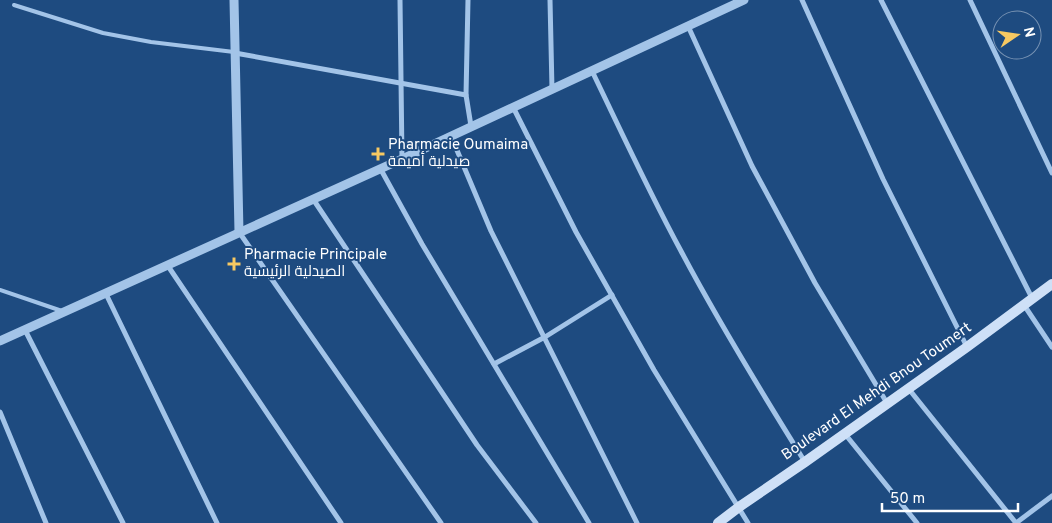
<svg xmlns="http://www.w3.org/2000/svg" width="1052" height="523" font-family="Overpass,Cairo,sans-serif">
<rect width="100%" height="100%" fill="#1e4b80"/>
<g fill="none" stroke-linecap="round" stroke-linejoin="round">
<g stroke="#a3c4e8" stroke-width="4">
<polyline points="14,5 103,33 151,42 234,52"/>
<polyline points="0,290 62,311"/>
</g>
<g stroke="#a3c4e8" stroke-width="5">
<polyline points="400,0 402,159"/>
<polyline points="468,0 466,95 471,126"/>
<polyline points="550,0 552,89"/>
<polyline points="802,0 883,179 967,347"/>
<polyline points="881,0 1032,298"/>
<polyline points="970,0 1052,173"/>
<polyline points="688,26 752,166 815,283 887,403"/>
<polyline points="235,53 466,95"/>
<path d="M592,71C621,131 649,192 681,251C719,323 762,393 805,462"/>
<polyline points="513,107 576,232 654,370 748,523"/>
<polyline points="451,136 491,231 637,523"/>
<polyline points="380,168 422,244 589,523"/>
<polyline points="313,199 477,445 536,523"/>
<polyline points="239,232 441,523"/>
<polyline points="168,266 341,523"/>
<polyline points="106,294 217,523"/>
<polyline points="1024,305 1052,347"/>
<polyline points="25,330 123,523"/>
<polyline points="494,364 545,337 612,295"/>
<polyline points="908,388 1016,523"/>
<polyline points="0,412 46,523"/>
<polyline points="845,434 917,523"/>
<polyline points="1016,523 1052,496"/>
</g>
<g stroke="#a3c4e8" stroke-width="9">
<polyline points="234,0 239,232"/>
<polyline points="0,341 402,159 744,0"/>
</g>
<polyline stroke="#cee0f7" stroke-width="10" points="718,523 739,507 805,462 967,347 1052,284"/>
</g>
<g fill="#f7c962" stroke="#1e4b80" stroke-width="2">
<path d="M375.5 146.5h5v5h5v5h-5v5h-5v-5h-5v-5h5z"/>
<path d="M231.5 256.5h5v5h5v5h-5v5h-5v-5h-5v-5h5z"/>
</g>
<g text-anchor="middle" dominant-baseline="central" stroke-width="4" stroke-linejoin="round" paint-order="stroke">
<g font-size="15" fill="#fff" stroke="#1e4b80" text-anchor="start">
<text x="388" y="145">Pharmacie Oumaima<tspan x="388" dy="17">صيدلية أميمة</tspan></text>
<text x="244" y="255">Pharmacie Principale<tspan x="244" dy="17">الصيدلية الرئيسية</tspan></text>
</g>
<g font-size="15" fill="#fff" stroke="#1e4b80">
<text transform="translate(877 392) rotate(-35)">Boulevard El Mehdi Bnou Toumert</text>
</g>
</g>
<g transform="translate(1017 35) rotate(77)"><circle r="24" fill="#1e4b80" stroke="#7893b3"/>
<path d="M0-4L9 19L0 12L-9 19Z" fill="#f7c962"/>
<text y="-8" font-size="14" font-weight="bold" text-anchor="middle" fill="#ffffff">N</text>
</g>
<path d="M882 503v8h136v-8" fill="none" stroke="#ffffff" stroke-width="2.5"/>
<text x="890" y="503" font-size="15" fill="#ffffff" stroke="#1e4b80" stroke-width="4" paint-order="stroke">50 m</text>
</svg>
